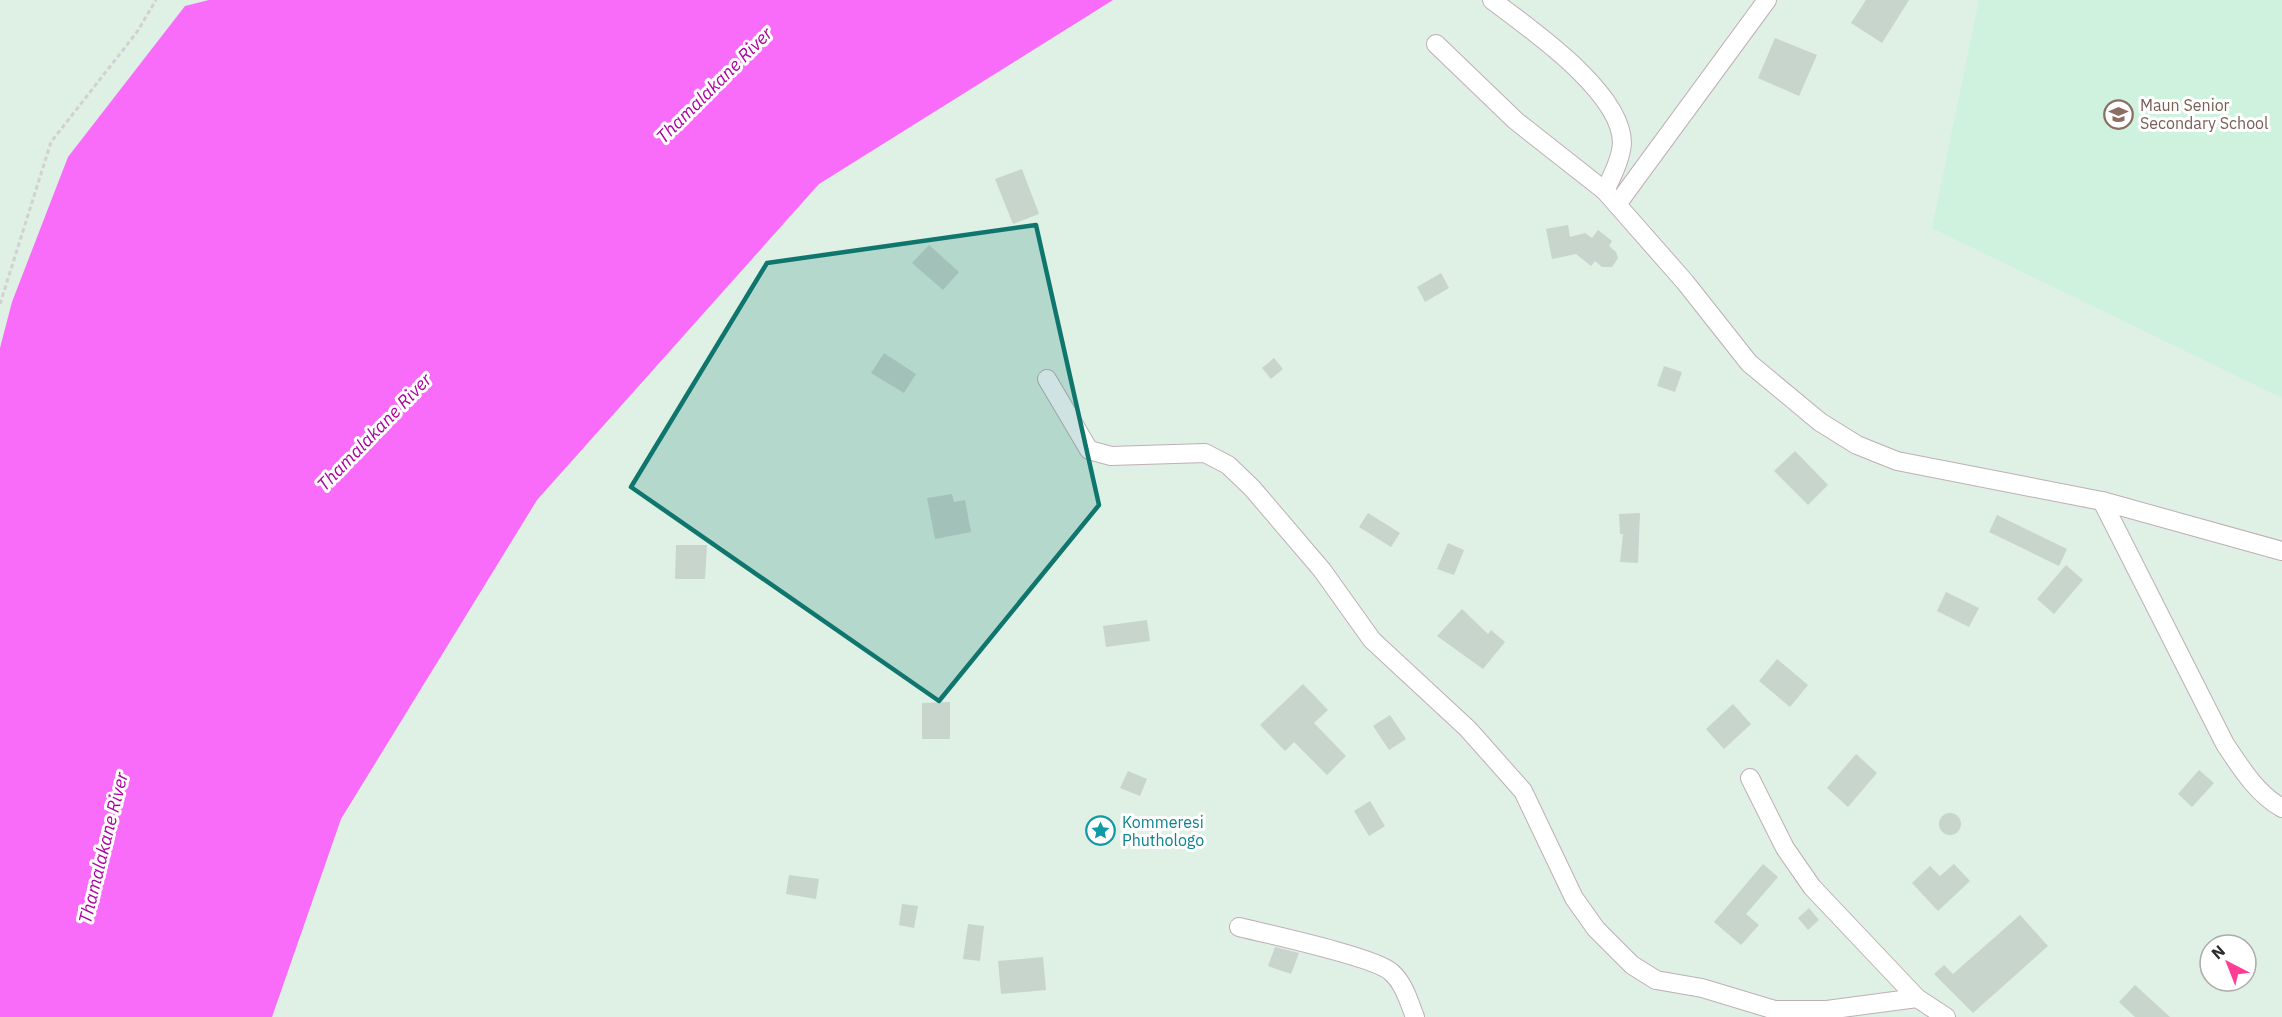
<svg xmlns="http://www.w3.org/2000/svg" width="2282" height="1017" font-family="'IBM Plex Sans',sans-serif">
<rect width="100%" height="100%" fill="#dff0e4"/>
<polygon fill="#cef2dd" points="1979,0 2282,0 2282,398 1932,228"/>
<polygon fill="#f96bf9" points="209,0 1113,0 819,184 537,500 341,819 272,1017 0,1017 0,348 12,302 68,157 185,6"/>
<g fill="#c7d5cc">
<polygon points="1866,0 1909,0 1882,43 1851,23"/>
<polygon points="1775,38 1817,55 1799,96 1758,78"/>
<polygon points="1022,169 1039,214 1013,224 995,179"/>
<polygon points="1568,225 1570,237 1585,233 1592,238 1598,230 1612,241 1609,246 1616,252 1618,258 1612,267 1602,267 1595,261 1591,266 1576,254 1552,259 1546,229"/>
<polygon points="929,245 959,272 943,290 912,263"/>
<polygon points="1441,273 1449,288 1425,302 1417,287"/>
<polygon points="884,353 916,374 904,393 871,373"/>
<polygon points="1274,358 1283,369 1271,379 1262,368"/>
<polygon points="1664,366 1682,372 1675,392 1657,386"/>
<polygon points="1795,451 1828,485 1808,505 1774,471"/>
<polygon points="952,494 954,502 965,500 971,532 935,539 927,498"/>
<polygon points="1368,513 1400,533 1391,547 1359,527"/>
<polygon points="1640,513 1638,563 1620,562 1623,534 1620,534 1619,514"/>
<polygon points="1997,515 2067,549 2059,566 1989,532"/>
<polygon points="1448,543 1464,550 1454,575 1437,569"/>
<polygon points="676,545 707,545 705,579 675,579"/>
<polygon points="2066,565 2083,580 2054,614 2037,599"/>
<polygon points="1946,592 1979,608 1969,627 1937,611"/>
<polygon points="1462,609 1488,634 1491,630 1505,642 1483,669 1437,636"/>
<polygon points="1147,620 1150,641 1106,647 1103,626"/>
<polygon points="1777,659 1808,685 1790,707 1759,681"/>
<polygon points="1303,684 1328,710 1314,723 1346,756 1327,775 1294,742 1285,751 1260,725"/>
<polygon points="950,702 950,739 922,739 922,703"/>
<polygon points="1733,704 1751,724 1724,749 1706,729"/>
<polygon points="1390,715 1406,739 1389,750 1373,726"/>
<polygon points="1856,754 1877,773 1848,807 1827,788"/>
<polygon points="2199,770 2214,783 2192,807 2178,794"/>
<polygon points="1128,771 1147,779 1140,796 1120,788"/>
<polygon points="1370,801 1385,826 1369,836 1354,811"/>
<circle cx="1950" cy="824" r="11"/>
<polygon points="1763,864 1778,877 1746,914 1759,925 1741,945 1714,922"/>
<polygon points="1954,864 1970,881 1938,911 1912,883 1930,866 1940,876"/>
<polygon points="789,875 819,879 816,899 786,894"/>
<polygon points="902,904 918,906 914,928 899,925"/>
<polygon points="1809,908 1819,920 1808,930 1798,918"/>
<polygon points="2020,915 2048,946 1973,1013 1934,974 1944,965 1953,974"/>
<polygon points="968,924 984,926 980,961 963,959"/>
<polygon points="1275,947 1299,953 1291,974 1268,966"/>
<polygon points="1043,957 1046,990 1001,994 998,961"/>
<polygon points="2135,985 2170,1017 2135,1017 2119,1002"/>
</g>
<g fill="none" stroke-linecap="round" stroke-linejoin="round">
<defs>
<g id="minor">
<path d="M1492,0C1530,29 1622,92 1622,143C1621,159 1612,176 1605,191"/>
<polyline points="1436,44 1516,121 1605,191 1685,282 1749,363 1820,422 1857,445 1897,461 2102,501 2282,551"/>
<polyline points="1618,203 1767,0"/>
<polyline points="1047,379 1089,450 1111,456 1205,453 1228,465 1252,488 1322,570 1372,640 1468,729 1523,791 1574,898 1596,929 1632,965 1656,980 1702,988 1775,1010 1827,1010 1917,998"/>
<path d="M2102,501L2225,744C2241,768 2257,794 2282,808"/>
<polyline points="1750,778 1785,848 1812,887 1917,998 1946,1017"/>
<path d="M1239,927C1267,934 1375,957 1391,972C1404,983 1409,1002 1415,1017"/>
</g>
</defs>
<use href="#minor" stroke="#beafb6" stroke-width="20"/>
<polyline stroke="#d1d1d1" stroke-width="3" stroke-dasharray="4.5 3" stroke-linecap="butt" points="0,304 51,142 137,32 156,0"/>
<use href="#minor" stroke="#fff" stroke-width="18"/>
</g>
<path fill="#0f766e" fill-opacity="0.2" stroke="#0f766e" stroke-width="4.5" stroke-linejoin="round" d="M1036,225L1099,505L939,701L631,487L767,263Z"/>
<defs>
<symbol id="school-ring" viewBox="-11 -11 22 22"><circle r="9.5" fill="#fff" stroke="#8d6e63" stroke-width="1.5"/><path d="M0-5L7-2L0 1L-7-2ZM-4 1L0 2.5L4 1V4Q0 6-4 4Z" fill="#8d6e63"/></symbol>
<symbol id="sight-ring" viewBox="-11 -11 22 22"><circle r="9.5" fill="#fff" stroke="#0f9aa8" stroke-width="1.5"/><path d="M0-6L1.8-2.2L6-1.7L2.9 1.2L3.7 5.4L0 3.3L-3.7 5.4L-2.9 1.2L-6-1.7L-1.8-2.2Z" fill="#0f9aa8"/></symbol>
</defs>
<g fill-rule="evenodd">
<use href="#school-ring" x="2102" y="98" width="33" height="33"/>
<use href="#sight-ring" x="1084" y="814" width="33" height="33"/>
</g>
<g text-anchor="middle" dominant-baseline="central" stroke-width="6" stroke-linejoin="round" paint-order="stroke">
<g font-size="16" fill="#785e54" stroke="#fff" text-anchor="start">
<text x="2140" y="105">Maun Senior<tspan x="2140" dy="18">Secondary School</tspan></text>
</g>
<g font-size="16" fill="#0d838f" stroke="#fff" text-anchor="start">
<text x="1122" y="822">Kommeresi<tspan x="1122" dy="18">Phuthologo</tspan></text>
</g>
<g font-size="18" font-style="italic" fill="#ad029f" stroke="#fff">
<text transform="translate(714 85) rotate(-45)">Thamalakane River</text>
<text transform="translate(374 432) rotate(-46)">Thamalakane River</text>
<text transform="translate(103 848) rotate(-76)">Thamalakane River</text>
</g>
</g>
<g transform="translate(2228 963) rotate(318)"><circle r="28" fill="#ffffff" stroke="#ababab" stroke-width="1.5"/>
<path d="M0-4.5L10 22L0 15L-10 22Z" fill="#ff3d95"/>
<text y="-9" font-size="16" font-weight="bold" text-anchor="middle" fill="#2d2d2d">N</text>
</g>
</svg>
